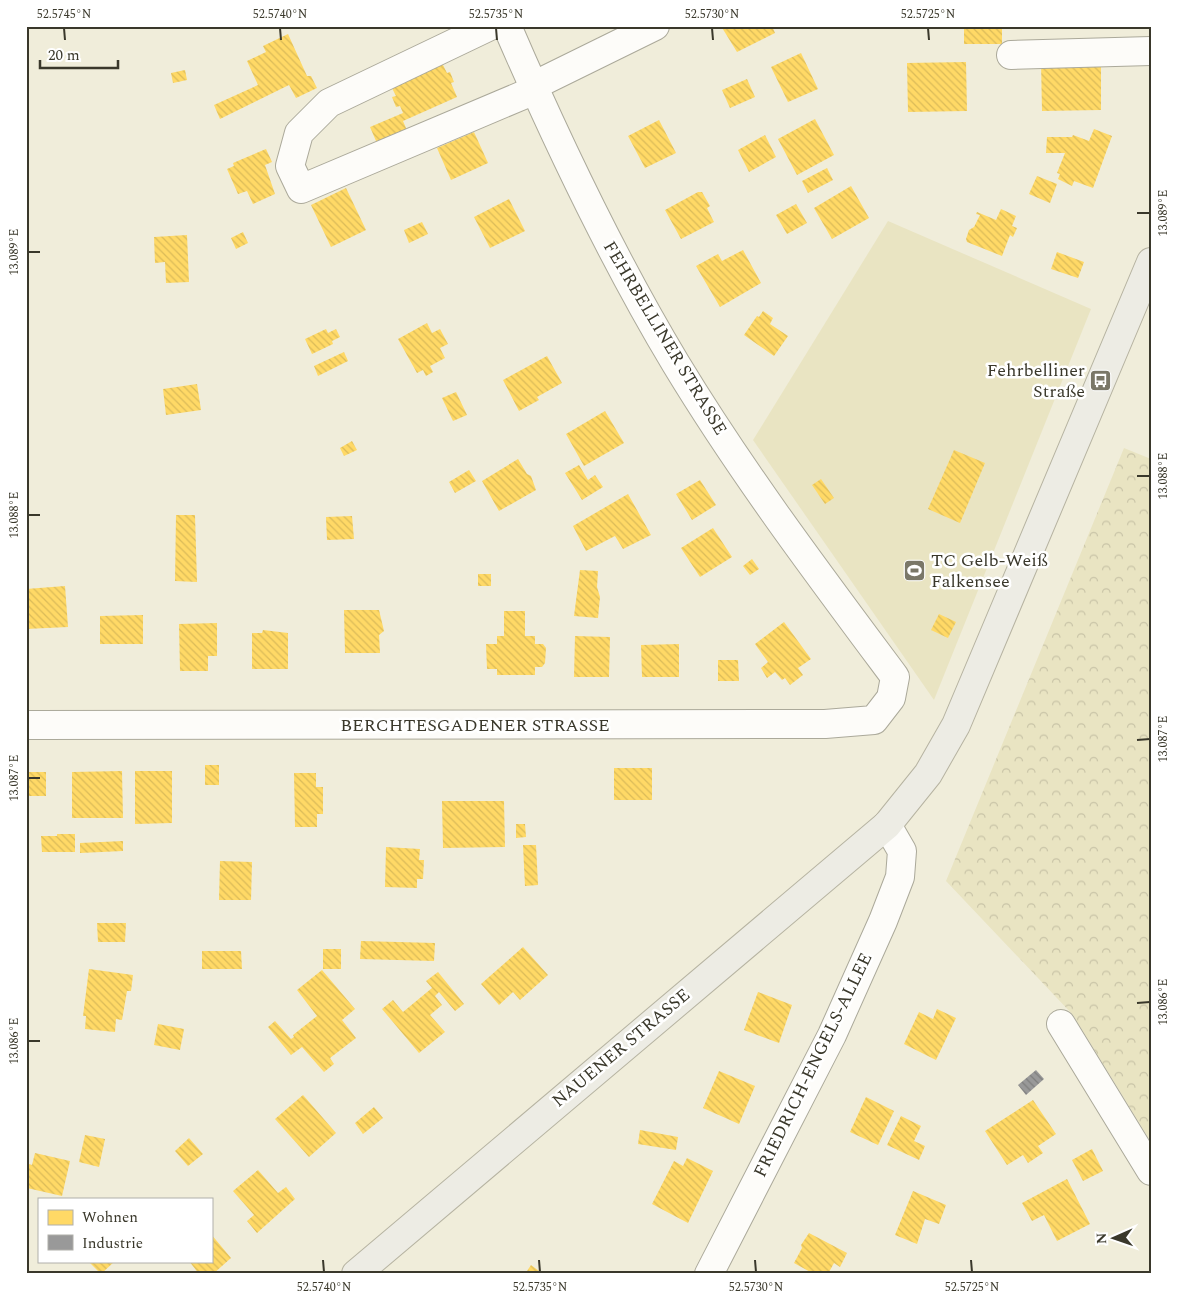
<svg xmlns="http://www.w3.org/2000/svg" width="1177" height="1300" font-family="Spectral,serif">
<defs>
<pattern id="forest-crowns" width="20" height="18" patternUnits="userSpaceOnUse" patternTransform="scale(1.25)"><rect width="20" height="18" fill="#e9e4c2"/><path d="M2 6a3 3 0 1 1 6 0M12 15a3 3 0 1 1 6 0" fill="none" stroke="#c9c4a7"/></pattern>
<pattern id="homes-back-hatch" width="6" height="6" patternUnits="userSpaceOnUse" patternTransform="scale(1.25)"><rect width="6" height="6" fill="#ffd966"/><path d="M-1 5l2 2M0 0l6 6M5-1l2 2" fill="none" stroke="#dbbb59"/></pattern>
<pattern id="industry-back-hatch" width="6" height="6" patternUnits="userSpaceOnUse" patternTransform="scale(1.25)"><rect width="6" height="6" fill="#999"/><path d="M-1 5l2 2M0 0l6 6M5-1l2 2" fill="none" stroke="#7e7e7d"/></pattern>
</defs>
<rect width="100%" height="100%" fill="#f0edda"/>
<polygon fill="url(#forest-crowns)" points="1124,448 1151,459 1151,1142 1073,1015 946,881"/>
<polygon fill="#e9e4c2" points="888,221 1091,309 934,700 753,440"/>
<g fill="url(#homes-back-hatch)">
<polygon points="721,26 772,26 775,33 737,52"/>
<rect x="964" y="27" width="38" height="17"/>
<polygon points="288,34 307,76 311,76 317,88 296,98 289,85 220,119 214,105 258,85 247,61 266,52 263,46"/>
<polygon points="801,53 818,89 788,102 771,67"/>
<polygon points="440,59 447,73 450,72 454,82 451,83 457,97 403,121 409,135 379,148 370,127 403,113 400,106 396,107 392,97 396,96 389,82"/>
<polygon points="1101,61 1101,110 1042,111 1041,62"/>
<polygon points="966,62 967,111 908,112 907,63"/>
<polygon points="185,70 187,80 173,83 171,73"/>
<polygon points="747,79 755,97 730,108 722,90"/>
<polygon points="815,119 834,155 797,175 778,139"/>
<polygon points="659,120 676,153 645,168 628,136"/>
<polygon points="1094,129 1112,136 1093,188 1074,181 1072,186 1058,179 1060,174 1057,173 1065,153 1046,153 1047,137 1072,137 1073,135 1089,141"/>
<polygon points="474,132 488,163 451,180 437,148"/>
<polygon points="765,135 776,157 749,172 738,150"/>
<polygon points="266,149 272,162 265,165 275,194 253,204 247,191 238,194 227,169 234,166 233,163"/>
<polygon points="827,168 833,180 808,193 802,181"/>
<polygon points="1037,176 1057,184 1050,203 1029,194"/>
<polygon points="851,186 869,218 832,239 814,208"/>
<polygon points="346,188 366,230 331,247 311,205"/>
<polygon points="698,192 702,192 710,206 707,208 714,222 681,239 665,210"/>
<polygon points="509,199 525,231 490,248 474,217"/>
<polygon points="796,204 807,223 787,234 776,215"/>
<polygon points="1001,209 1016,216 1012,226 1017,228 1013,237 1010,235 1002,256 967,242 966,239 969,230 974,227 980,215 976,214 977,212 996,220"/>
<polygon points="422,222 428,234 409,243 404,230"/>
<polygon points="243,232 248,243 236,249 231,238"/>
<polygon points="187,235 189,282 166,283 165,262 155,263 154,237"/>
<polygon points="743,250 761,283 720,307 696,266 718,254 722,261"/>
<polygon points="1057,252 1084,262 1078,278 1051,269"/>
<polygon points="763,311 773,318 770,324 788,336 774,356 744,335 757,316 759,317"/>
<polygon points="427,323 432,333 440,329 448,344 440,348 445,358 430,366 433,372 426,376 423,370 417,373 398,339"/>
<polygon points="326,329 328,333 336,329 340,337 332,341 333,344 312,354 305,339"/>
<polygon points="344,352 348,361 318,376 314,366"/>
<polygon points="547,356 562,383 537,397 539,400 519,411 503,380"/>
<polygon points="197,384 201,410 166,415 163,389"/>
<polygon points="456,392 467,415 453,421 442,398"/>
<polygon points="605,411 624,443 584,466 566,434"/>
<polygon points="352,441 357,450 344,456 340,448"/>
<polygon points="954,450 985,463 960,523 928,509"/>
<polygon points="518,459 527,474 531,476 536,490 499,511 482,481"/>
<polygon points="579,465 588,480 595,475 603,487 582,500 565,473"/>
<polygon points="469,470 476,481 455,493 449,482"/>
<polygon points="821,479 834,498 825,504 812,485"/>
<polygon points="700,480 716,505 692,520 676,494"/>
<polygon points="628,494 651,535 623,549 615,536 586,551 573,526"/>
<polygon points="176,515 195,515 197,582 175,581"/>
<polygon points="352,516 354,539 327,540 326,517"/>
<polygon points="713,528 732,557 700,577 681,548"/>
<polygon points="752,559 759,569 750,575 743,566"/>
<polygon points="580,570 598,571 597,587 600,597 598,618 574,616"/>
<rect x="478" y="574" width="13" height="12"/>
<polygon points="65,586 68,627 26,629 26,589"/>
<polygon points="344,610 379,610 384,631 379,635 380,653 345,653"/>
<polygon points="504,611 525,611 525,636 535,636 535,644 543,644 546,648 545,663 542,667 535,667 535,675 497,675 497,669 487,669 486,644 497,644 497,636 504,636"/>
<polygon points="939,614 956,622 948,638 931,630"/>
<polygon points="143,615 143,644 100,644 100,616"/>
<polygon points="784,622 811,659 798,668 803,675 790,685 785,678 782,680 775,672 767,678 761,668 768,662 755,644"/>
<polygon points="217,623 217,656 208,656 208,671 180,671 179,624"/>
<polygon points="263,630 288,633 288,669 252,669 252,633 262,633"/>
<polygon points="575,636 610,637 609,677 574,677"/>
<polygon points="679,644 679,677 642,677 641,645"/>
<polygon points="718,660 738,660 739,681 718,681"/>
<rect x="205" y="765" width="14" height="20"/>
<rect x="614" y="768" width="38" height="32"/>
<polygon points="122,771 123,818 72,818 72,772"/>
<polygon points="135,771 172,771 172,823 135,824"/>
<rect x="26" y="772" width="20" height="24"/>
<polygon points="294,773 316,773 316,787 323,787 323,814 317,814 317,827 295,827"/>
<polygon points="442,801 504,801 505,847 443,848"/>
<polygon points="516,824 525,824 526,837 516,838"/>
<polygon points="57,834 75,834 75,852 42,852 41,836 57,836"/>
<polygon points="123,841 123,851 80,853 80,843"/>
<polygon points="523,845 536,845 538,885 525,886"/>
<polygon points="386,847 420,849 419,860 424,860 423,879 417,879 417,888 385,887"/>
<polygon points="220,861 252,862 251,900 219,900"/>
<polygon points="97,923 126,923 125,942 98,942"/>
<polygon points="361,941 435,943 434,961 360,959"/>
<polygon points="523,947 548,975 520,1000 513,992 499,1005 481,984"/>
<rect x="323" y="949" width="18" height="20"/>
<polygon points="202,951 241,951 242,969 202,969"/>
<polygon points="89,969 133,975 131,991 127,991 122,1020 116,1019 115,1032 85,1029 86,1016 83,1016"/>
<polygon points="322,970 355,1009 342,1020 356,1038 330,1058 334,1064 324,1072 302,1047 291,1055 268,1027 275,1021 291,1039 294,1037 293,1035 317,1016 297,990"/>
<polygon points="438,972 464,1004 455,1011 439,992 435,996 442,1005 430,1015 445,1032 419,1053 382,1009 393,1000 403,1012 432,988 426,981"/>
<polygon points="758,992 792,1005 779,1043 744,1030"/>
<polygon points="937,1009 956,1018 936,1060 904,1044 919,1012 933,1019"/>
<polygon points="158,1024 184,1029 180,1050 154,1045"/>
<polygon points="719,1071 755,1086 739,1124 703,1108"/>
<polygon points="303,1095 336,1133 309,1157 275,1119"/>
<polygon points="866,1097 894,1111 878,1145 850,1132"/>
<polygon points="1033,1100 1056,1134 1038,1146 1043,1153 1028,1163 1023,1155 1007,1165 985,1131"/>
<polygon points="374,1107 383,1118 363,1134 355,1123"/>
<polygon points="901,1116 921,1126 914,1141 925,1146 919,1160 887,1145"/>
<polygon points="640,1130 678,1137 676,1150 638,1144"/>
<polygon points="85,1135 105,1139 99,1167 79,1162"/>
<polygon points="189,1138 203,1154 188,1166 175,1151"/>
<polygon points="1092,1149 1103,1171 1083,1181 1072,1160"/>
<polygon points="35,1153 70,1161 62,1196 27,1188 29,1181 26,1181 26,1163 32,1165"/>
<polygon points="687,1158 713,1171 688,1223 652,1204 674,1161 683,1166"/>
<polygon points="258,1170 278,1193 286,1187 295,1199 257,1233 247,1221 254,1215 233,1191"/>
<polygon points="1067,1179 1090,1224 1057,1241 1044,1215 1032,1221 1022,1203"/>
<polygon points="913,1191 946,1205 939,1224 925,1219 917,1244 895,1235"/>
<polygon points="809,1233 847,1253 840,1267 834,1263 828,1274 814,1274 794,1263 802,1248 801,1245"/>
<polygon points="211,1234 231,1258 213,1274 199,1274 189,1261 211,1261"/>
<polygon points="88,1261 115,1261 101,1274"/>
<polygon points="531,1265 543,1274 525,1274"/>
</g>
<polygon fill="url(#industry-back-hatch)" points="1036,1070 1044,1079 1026,1095 1018,1085"/>
<g fill="none" stroke-linecap="round" stroke-linejoin="round">
<defs>
<g id="minor">
<polyline points="490,26 329,103 299,133 290,166 301,189 535,90"/>
<polyline points="1011,55 1151,51"/>
<polyline points="533,86 655,26"/>
<path d="M26,725L825,724L874,720L891,698L895,677C819,575 742,473 676,364C611,256 557,142 507,26"/>
<polyline points="1061,1024 1151,1171"/>
<polyline points="709,1274 832,1035 883,921 900,877 902,851 887,825"/>
</g>
<polyline id="major" points="356,1274 887,825 928,774 956,725 1151,262"/>
</defs>
<use href="#minor" stroke="#aba99a" stroke-width="30"/>
<use href="#major" stroke="#b6b3a1" stroke-width="30"/>
<use href="#minor" stroke="#fdfcf9" stroke-width="28"/>
<use href="#major" stroke="#edece4" stroke-width="28"/>
</g>
<path fill="none" stroke="#3a382b" stroke-width="2" d="M64,28L65,40M280,28L281,40M496,28L497,40M712,28L713,40M928,28L929,40M1137,213H1150M28,252H40M1137,476H1150M28,515H40M1137,740L1150,739M28,778H40M1137,1003L1150,1002M28,1041H40M323,1260L324,1272M539,1260L540,1272M755,1260L756,1272M971,1260L972,1272"/>
<defs>
<symbol id="bus-square" viewBox="-11 -11 22 22"><rect x="-9" y="-9" width="18" height="18" rx="4" fill="#7a7768" stroke="#fff"/><path d="M-5-6H5V4H4V6H2V4H-2V6H-4V4H-5ZM-3.5-4V0h7V-4ZM-3.5 1.2v1.5H-2V1.2ZM2 1.2v1.5H3.5V1.2Z" fill="#fff"/></symbol>
<symbol id="stadium-square" viewBox="-11 -11 22 22"><rect x="-9" y="-9" width="18" height="18" rx="4" fill="#7a7768" stroke="#fff"/><path d="M0-5a6.5 5 0 1 0 0 10a6.5 5 0 1 0 0-10ZM-3.5-1.8h7v3.6h-7Z" fill="#fff"/></symbol>
</defs>
<g fill-rule="evenodd">
<use href="#bus-square" x="1088" y="368" width="25" height="25"/>
<use href="#stadium-square" x="902" y="558" width="25" height="25"/>
</g>
<g text-anchor="middle" dominant-baseline="central" stroke-width="5" stroke-linejoin="round" paint-order="stroke">
<g font-size="18" fill="#3a382b" stroke="#fff">
<text transform="translate(665 338) rotate(59)">FEHRBELLINER STRASSE</text>
<text x="475" y="725">BERCHTESGADENER STRASSE</text>
<text transform="translate(621 1048) rotate(-40)">NAUENER STRASSE</text>
<text transform="translate(813 1065) rotate(-64)">FRIEDRICH-ENGELS-ALLEE</text>
</g>
<g font-size="18" fill="#3a382b" stroke="#fff" text-anchor="end">
<text x="1085" y="370">Fehrbelliner<tspan x="1085" dy="21">Straße</tspan></text>
<text x="931" y="560" text-anchor="start">TC Gelb-Weiß<tspan x="931" dy="21">Falkensee</tspan></text>
</g>
</g>
<rect width="1177" height="1300" fill="none" stroke="#ffffff" stroke-width="55"/>
<rect x="38" y="1198" width="175" height="65" fill="#ffffff" stroke="#b0afaa"/>
<rect x="48" y="1210" width="25" height="15" fill="#ffd966" stroke="#b0afaa"/>
<text x="82" y="1222" font-size="15" fill="#3a382b">Wohnen</text>
<rect x="48" y="1235" width="25" height="15" fill="#999999" stroke="#b0afaa"/>
<text x="82" y="1248" font-size="15" fill="#3a382b">Industrie</text>
<g transform="translate(1114 1238) rotate(268)" stroke="#ffffff" stroke-width="4" paint-order="stroke">
<path d="M0-4L9 19L0 12L-9 19Z" fill="#3a382b"/>
<text y="-8" font-size="14" font-weight="bold" text-anchor="middle" fill="#3a382b">N</text>
</g>
<path d="M40 60v8h78v-8" fill="none" stroke="#3a382b" stroke-width="2.5"/>
<text x="48" y="60" font-size="15" fill="#3a382b" stroke="#ffffff" stroke-width="4" paint-order="stroke">20 m</text>
<rect x="28" y="28" width="1122" height="1244" fill="none" stroke="#3a382b" stroke-width="2"/>
<g font-size="12" text-anchor="middle" fill="#3a382b">
<text x="64" y="18">52.5745°N</text>
<text x="280" y="18">52.5740°N</text>
<text x="496" y="18">52.5735°N</text>
<text x="712" y="18">52.5730°N</text>
<text x="928" y="18">52.5725°N</text>
<text transform="translate(1163 213) rotate(-90)" y="4">13.089°E</text>
<text transform="translate(14 252) rotate(-90)" y="4">13.089°E</text>
<text transform="translate(1163 476) rotate(-90)" y="4">13.088°E</text>
<text transform="translate(14 515) rotate(-90)" y="4">13.088°E</text>
<text transform="translate(1163 739) rotate(-90)" y="4">13.087°E</text>
<text transform="translate(14 778) rotate(-90)" y="4">13.087°E</text>
<text transform="translate(1163 1002) rotate(-90)" y="4">13.086°E</text>
<text transform="translate(14 1041) rotate(-90)" y="4">13.086°E</text>
<text x="324" y="1291">52.5740°N</text>
<text x="540" y="1291">52.5735°N</text>
<text x="756" y="1291">52.5730°N</text>
<text x="972" y="1291">52.5725°N</text>
</g>
</svg>
